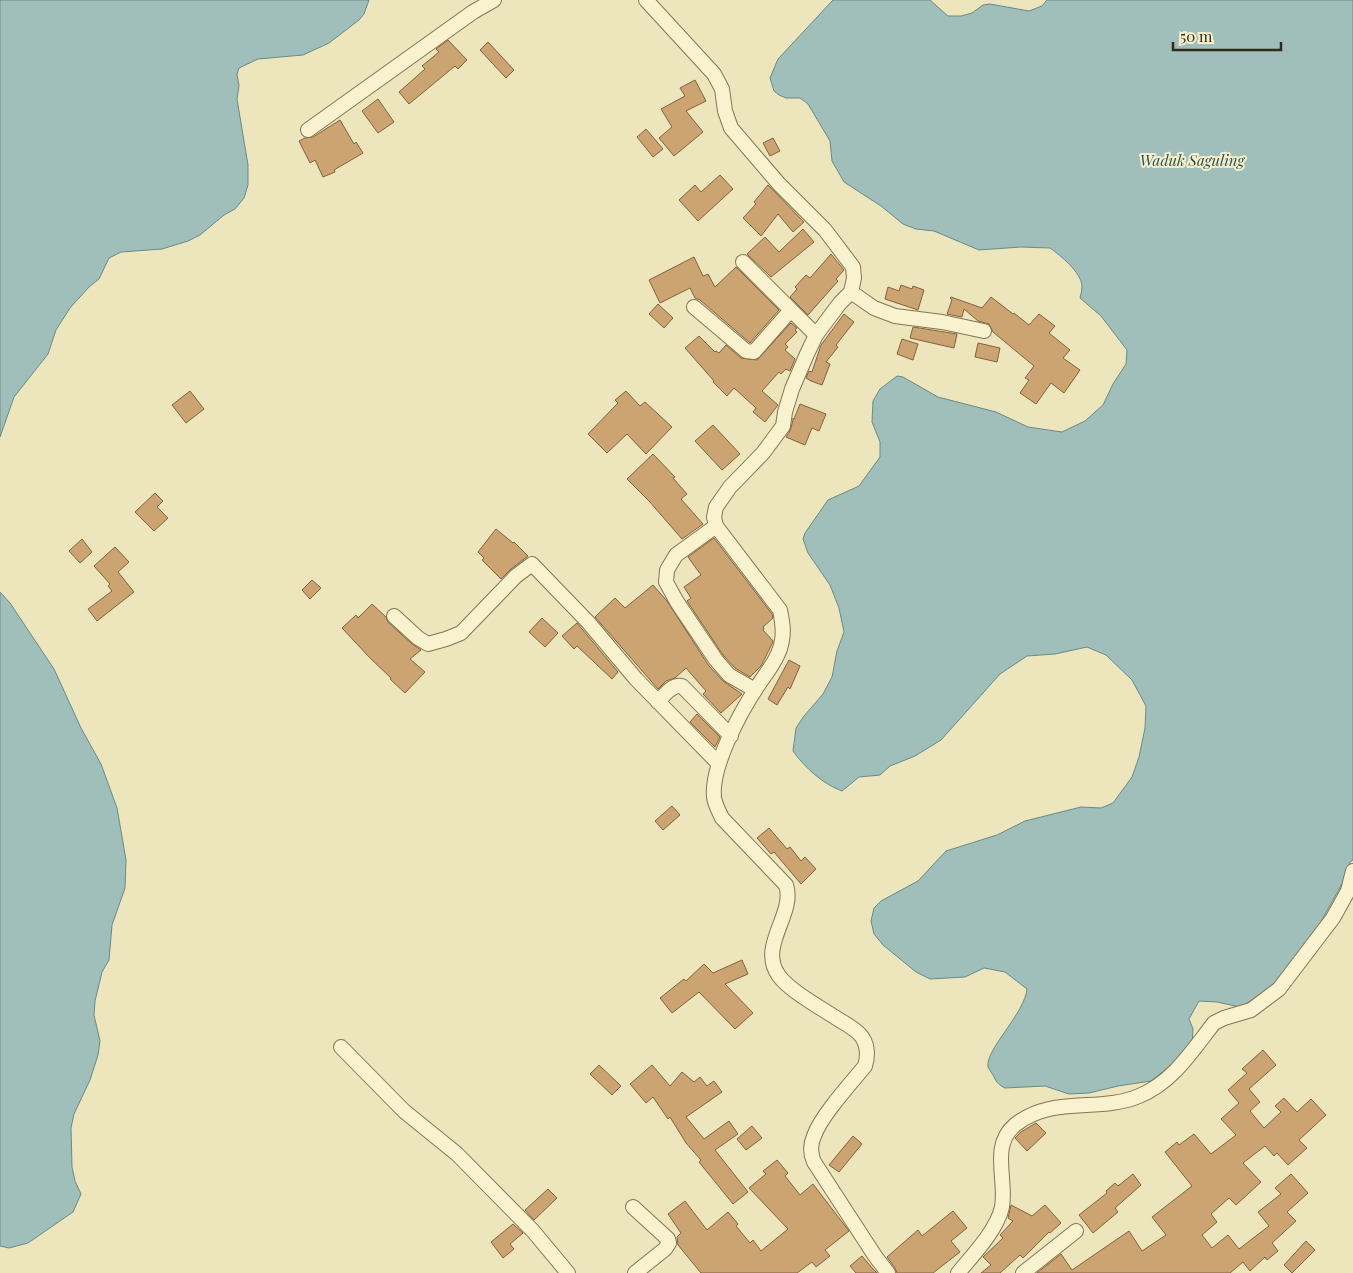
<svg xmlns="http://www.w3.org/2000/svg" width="1353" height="1273" font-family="'Playfair Display',serif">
<rect width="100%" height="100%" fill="#ede5bc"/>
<g fill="#a0beba" stroke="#688b87">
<polygon points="0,0 369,0 364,14 359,20 329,43 303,55 258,59 239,68 237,74 239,86 237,99 248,165 248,185 244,198 235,209 224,215 200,235 188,241 162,249 121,252 109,258 99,279 89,287 70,308 56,330 48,354 14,397 0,437"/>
<path d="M833,0H930L948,16H961L972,13L983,5L990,4L1029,11L1042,6L1047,0H1353V860L1350,862L1343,882L1309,943L1289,973L1262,995L1240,1007L1217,1002L1199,1001L1189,1019L1193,1029L1192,1047L1175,1062L1151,1081L1118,1086L1089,1093L1069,1094L1045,1086L1005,1088C999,1085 997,1083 994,1077C993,1074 989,1070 988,1067C985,1050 1025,1013 1027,989L1005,972L984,968L965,977L930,979L916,972L883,945L874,934L871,921L874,908L881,901L918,881L946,851L997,835L1025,821L1081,807L1101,808L1113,803L1132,777L1139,757L1145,728L1146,706L1132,680L1106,655L1087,647L1055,654L1027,656L1000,674L941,740L915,756L890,766L880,775L859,777L842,791C823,784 805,768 793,751L796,728L804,716L823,694L832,677L837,651L844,632L839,608L830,585L808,553L803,539L805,533L828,500L859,486L880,457V442L872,422L873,401L880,389L897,376L903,377L938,397L996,412L1028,427L1062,432L1085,421L1103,405L1113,384L1126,364L1127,350L1101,316L1080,298C1081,294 1082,290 1082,286C1081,272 1061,256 1050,248L1021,247L979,250L934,231L916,229L903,224L881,206L844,182L832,161L830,141L808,104L800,98H786L779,95L774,91L770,78L778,59Z"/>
<polygon points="0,592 10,603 54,669 81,728 101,764 117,808 126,860 125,888 112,925 109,960 102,972 95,1001 94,1015 100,1041 98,1055 90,1080 74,1114 71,1128 72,1167 75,1181 81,1194 73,1212 28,1243 9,1248 0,1246"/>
</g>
<g fill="#cba472" stroke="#83623c">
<polygon points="448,40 467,60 458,69 455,66 409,104 399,92 425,69 422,66 439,52 436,49"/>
<polygon points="488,42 514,70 506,78 480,50"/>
<polygon points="695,80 706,101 686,111 703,132 674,156 659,138 672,127 661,109 685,96 680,88"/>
<polygon points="378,99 394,122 378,133 362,111"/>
<polygon points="340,120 354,144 356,142 363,153 334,170 335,172 323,177 315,160 310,163 299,141 305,138 313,137"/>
<polygon points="646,129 663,149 653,157 637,137"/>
<polygon points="773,138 780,151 770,156 763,143"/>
<polygon points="720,175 733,189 698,221 679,200 695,185 701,192"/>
<polygon points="768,185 804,222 793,232 778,214 761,236 743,218 756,204 754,202"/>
<polygon points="803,229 814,242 771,277 747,254 765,237 779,252"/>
<polygon points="831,254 844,270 836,279 838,281 808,315 790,297 797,289 795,287 806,275 810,278"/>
<polygon points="694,257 703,276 708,274 715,287 736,267 779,310 750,343 700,300 695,298 690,288 660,303 649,280"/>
<polygon points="901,285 912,289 913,286 924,290 918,310 885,299 888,287 899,291"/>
<polygon points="951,297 982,308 991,297 1013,314 1014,313 1029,325 1039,314 1055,326 1049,333 1070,350 1063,358 1080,370 1064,393 1051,383 1036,404 1020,393 1029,380 1025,378 1034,366 993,332 989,324 978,321 964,309 962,317 947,314 952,300 950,298"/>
<polygon points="658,304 673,318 664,328 649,314"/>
<polygon points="844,314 854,322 836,345 838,347 826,362 830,364 822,385 811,381 806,378 809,371 812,372 821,345"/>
<polygon points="791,323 797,328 795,330 797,332 785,344 788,347 785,350 795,359 790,371 786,369 781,374 779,372 762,391 778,405 765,422 753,412 756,408 734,388 727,396 713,382 714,381 685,348 699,336 715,352 716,351 719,353 726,345 741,358 757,360"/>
<polygon points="913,327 957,334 954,348 910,338"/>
<polygon points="902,339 918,344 913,360 897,354"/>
<polygon points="978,343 1000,348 997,362 975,357"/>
<polygon points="190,391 204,409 186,423 172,405"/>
<polygon points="626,391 640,406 645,402 672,427 646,454 627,434 607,453 588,434 618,403 615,400"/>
<polygon points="800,404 826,414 819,431 812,428 805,445 786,437 790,431 793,420 793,418 794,419"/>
<polygon points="713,425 740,454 722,470 695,441"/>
<polygon points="653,454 675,477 673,478 687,494 681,499 703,524 682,539 649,501 627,479"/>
<polygon points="155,493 163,501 157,507 168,518 154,531 135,512"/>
<polygon points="496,529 513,543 514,542 528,556 511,569 501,579 482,560 484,558 478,552"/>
<polygon points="714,538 772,614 773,618 763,627 764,628 763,630 773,641 772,644 761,666 750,677 735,668 723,655 687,601 691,598 684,587 701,575 688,557"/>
<polygon points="82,539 92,552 80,563 69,551"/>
<polygon points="115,547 129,562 118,572 134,592 97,621 88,609 112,591 108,586 110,584 94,566"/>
<polygon points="312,580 321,588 310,599 302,590"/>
<polygon points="653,585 667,601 709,666 723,681 742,694 721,713 703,694 706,691 686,668 675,678 666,681 658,689 595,617 615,598 625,608"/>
<polygon points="372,604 386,617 388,622 412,644 421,650 410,659 425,672 405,693 390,679 391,678 370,658 342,628 356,615 358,618"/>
<polygon points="542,618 558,633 545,647 529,632"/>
<polygon points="577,623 618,672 612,679 577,646 574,649 562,636"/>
<polygon points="789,660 800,666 790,689 788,687 777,705 768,699"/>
<polygon points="697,714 720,737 715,747 690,722"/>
<polygon points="672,806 680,815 663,830 655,821"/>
<polygon points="769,828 787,849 790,847 801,861 805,857 816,869 801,884 774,852 771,854 757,838"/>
<polygon points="742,960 748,974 725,984 753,1013 735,1029 699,992 672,1013 660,998 684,979 686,981 704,964 713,973"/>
<polygon points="1263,1050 1276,1065 1249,1089 1260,1102 1250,1111 1264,1128 1281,1112 1275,1106 1284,1098 1297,1112 1311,1099 1326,1115 1299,1140 1307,1148 1288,1165 1277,1153 1274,1156 1265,1146 1243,1163 1261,1182 1236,1205 1229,1198 1211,1214 1217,1222 1202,1235 1212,1248 1228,1235 1239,1249 1269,1226 1258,1212 1281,1194 1275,1188 1291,1174 1308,1193 1287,1212 1296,1221 1272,1243 1278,1251 1267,1260 1265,1257 1250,1271 1243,1262 1230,1273 1037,1273 1061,1254 1072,1270 1129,1231 1142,1251 1166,1235 1152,1217 1192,1186 1165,1152 1177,1142 1179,1145 1194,1134 1211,1154 1236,1135 1221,1119 1239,1103 1228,1090 1247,1073 1242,1069"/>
<polygon points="599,1065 621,1086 612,1095 590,1074"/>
<polygon points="652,1065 670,1086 682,1072 694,1082 700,1077 707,1086 714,1081 722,1092 686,1117 704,1139 729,1121 738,1134 715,1150 748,1192 733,1204 699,1162 701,1160 686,1143 670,1117 668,1119 653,1097 646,1103 630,1084"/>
<polygon points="1036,1123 1046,1133 1027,1151 1015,1138 1021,1132"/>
<polygon points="752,1126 762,1138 746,1150 737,1139"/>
<polygon points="853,1136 862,1144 839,1172 829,1165"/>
<polygon points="777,1160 788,1173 785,1176 800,1195 813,1184 849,1231 825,1250 830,1256 816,1267 812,1262 797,1273 701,1273 678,1245 677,1237 681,1233 668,1214 685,1201 707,1230 728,1212 738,1224 736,1226 750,1243 753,1240 761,1251 788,1229 749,1188 766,1174 763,1171"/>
<polygon points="1133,1174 1141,1185 1115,1208 1118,1212 1093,1233 1079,1215 1107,1193 1106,1191 1115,1183 1118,1186"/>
<polygon points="548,1189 557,1198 534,1220 525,1210"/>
<polygon points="1011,1205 1032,1216 1045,1205 1061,1223 1050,1233 1049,1232 1023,1258 1020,1255 1000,1273 981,1273 991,1265 983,1257 1003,1238 1000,1235 1013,1221 1008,1218"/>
<polygon points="953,1211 967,1228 951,1241 960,1252 933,1273 897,1273 895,1268 887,1257 918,1230 922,1236"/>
<polygon points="513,1224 523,1233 510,1244 514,1249 503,1258 491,1242"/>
<polygon points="1306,1241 1315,1250 1292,1273 1284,1265"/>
<polygon points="862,1256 873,1269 877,1273 856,1273 850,1266"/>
</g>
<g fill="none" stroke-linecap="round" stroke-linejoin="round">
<defs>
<g id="street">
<path d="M646,0L714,74L722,89L725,111L731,128L779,184L825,230L853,267L854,278L851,292L840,303L816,335L807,354L792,389L785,412L783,426L763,453L730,487L716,507L714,517L716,526L780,610C782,620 784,630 782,640C780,657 766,673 757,687C740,713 711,766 714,797C715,805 719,811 722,818L786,885C796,914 757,946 779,976C791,992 823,1009 841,1021C848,1025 857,1030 862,1037C868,1046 868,1056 865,1066C851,1083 821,1116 814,1136C810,1145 810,1153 814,1162L875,1256L888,1273"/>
<polyline points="308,130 473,12 494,0"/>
<polyline points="743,262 816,335"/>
<polyline points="851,292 874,308 895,316 942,322 984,331"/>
<polyline points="694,307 746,351 754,352 790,311"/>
<polyline points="716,526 676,555 667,570 666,582 677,602 716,660 729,675 755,690"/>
<polyline points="394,616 418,638 428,644 446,639 461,633 516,576 532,564 588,622 636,679 718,763"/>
<path d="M658,702C664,695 672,684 682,686L731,736"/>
<polyline points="341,1047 404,1111 457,1154 533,1231 568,1273"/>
<polyline points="633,1207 668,1239 669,1243 665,1249 635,1273"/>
<path d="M958,1273C973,1255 997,1230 1002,1207C1007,1179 990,1146 1015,1125C1052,1095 1099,1113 1139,1096C1173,1082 1192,1051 1214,1023L1224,1018L1251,1010L1279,989L1333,918L1348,891L1353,871"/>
<polyline points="1023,1273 1076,1231"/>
</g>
</defs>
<use href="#street" stroke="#847556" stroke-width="16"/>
<use href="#street" stroke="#f8f2cf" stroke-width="14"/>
</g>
<g text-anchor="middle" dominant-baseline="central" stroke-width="4" stroke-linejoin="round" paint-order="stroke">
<g font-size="15" font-style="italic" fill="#2a5053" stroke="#f5efcb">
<text x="1192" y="160">Waduk Saguling</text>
</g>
</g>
<path d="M1173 42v8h108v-8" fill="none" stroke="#332a1b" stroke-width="2.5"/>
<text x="1180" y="42" font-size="15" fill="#332a1b" stroke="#f5efcb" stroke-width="4" paint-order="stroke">50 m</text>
</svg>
